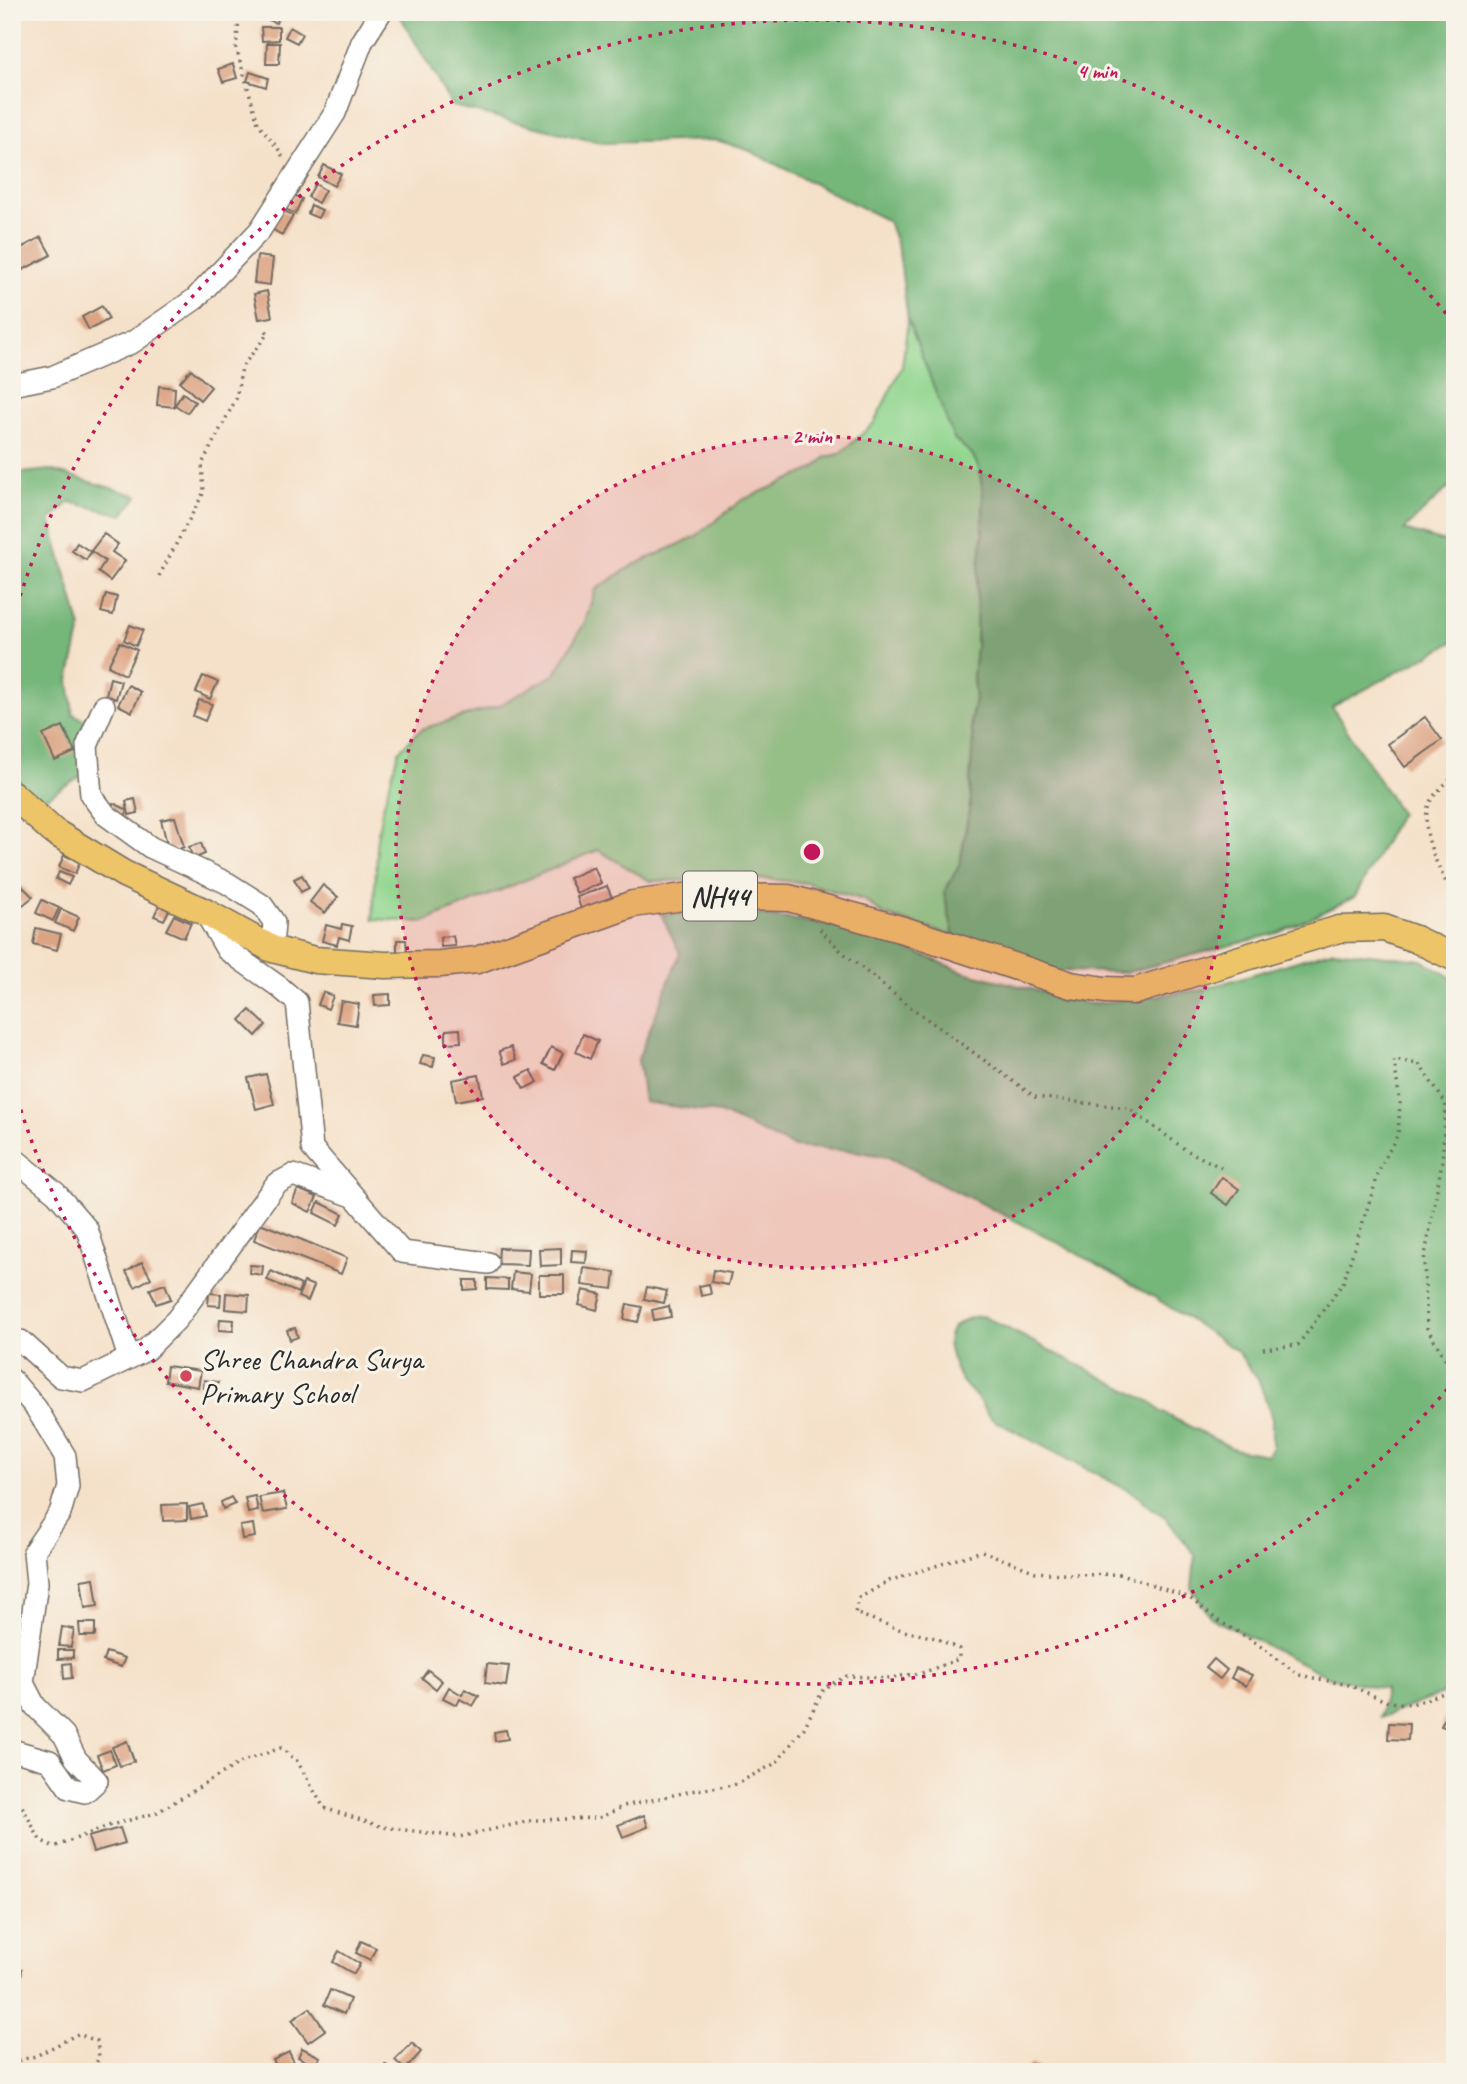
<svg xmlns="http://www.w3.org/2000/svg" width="1467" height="2084" font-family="Caveat,sans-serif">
<rect width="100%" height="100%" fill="#f7f3e8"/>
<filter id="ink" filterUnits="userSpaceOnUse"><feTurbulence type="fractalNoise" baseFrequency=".0143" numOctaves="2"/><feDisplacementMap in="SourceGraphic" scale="14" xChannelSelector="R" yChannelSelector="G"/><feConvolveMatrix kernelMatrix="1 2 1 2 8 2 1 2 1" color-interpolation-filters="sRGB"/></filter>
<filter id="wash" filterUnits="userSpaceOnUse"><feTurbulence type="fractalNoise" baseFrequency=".00686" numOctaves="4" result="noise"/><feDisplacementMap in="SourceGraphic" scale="28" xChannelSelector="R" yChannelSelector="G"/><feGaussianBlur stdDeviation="1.57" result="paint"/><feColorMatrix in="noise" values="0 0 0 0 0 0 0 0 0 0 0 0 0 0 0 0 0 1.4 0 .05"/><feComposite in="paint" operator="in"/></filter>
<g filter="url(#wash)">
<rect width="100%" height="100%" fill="#f5e1c9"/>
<polygon fill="#90d58e" stroke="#5e805c" stroke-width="2" points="908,320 954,439 972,454 979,468 983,492 983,535 977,584 976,648 973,677 975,699 971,720 973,742 970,782 971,799 960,864 944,894 954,936 884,915 864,900 807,883 765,879 650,881 598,850 424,922 373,919 377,853 376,845 382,810 399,751 422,729 498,706 555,674 585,622 595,590 632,566 695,537 742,500 814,469 826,457 840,454 874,423 902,367"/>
<g fill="#74b679" stroke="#507052" stroke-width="2">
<polygon points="398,12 1455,12 1455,474 1451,485 1404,530 1455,545 1455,641 1332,707 1400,813 1355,897 1278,933 1128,972 1057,971 954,936 944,893 960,864 971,799 970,782 973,742 971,720 975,699 973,677 976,648 977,584 983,535 983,492 979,468 972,454 954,439 908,320 899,252 888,221 748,150 716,140 601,143 452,106"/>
<polygon points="50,470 138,496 123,515 70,502 50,520 81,628 69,680 73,714 87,721 81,776 39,802 12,775 12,474"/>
<polygon points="1455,791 1455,864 1446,834"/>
<path d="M740,912L859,929L964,972L1090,1004L1200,990L1334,950L1422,960L1455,980V1689L1380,1718L1385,1689L1329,1677L1211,1618L1192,1588L1195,1555L1165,1517L1145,1503L1139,1496L993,1420C985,1413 985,1410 980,1402C974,1393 964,1386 959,1376C951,1359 939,1333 961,1322C969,1318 974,1316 983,1316L1149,1401L1161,1412L1234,1449L1267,1455L1272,1447V1419L1259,1381L1237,1351L1157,1299L1048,1237L888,1157L855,1151L794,1147L720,1113L644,1102L638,1059L680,953L661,914Z"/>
</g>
<g id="blocks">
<g fill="#dda484">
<polygon points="264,12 279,12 281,13 276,23 262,17"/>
<polygon points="261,27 279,27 279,40 262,41"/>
<polygon points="290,27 302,34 297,43 285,37"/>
<polygon points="267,43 280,43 279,64 266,64"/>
<polygon points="233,64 237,78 223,82 218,69"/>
<polygon points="250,72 268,78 266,87 247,81"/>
<polygon points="324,165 341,174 334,186 318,177"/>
<polygon points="315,184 325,190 318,203 308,197"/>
<polygon points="294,195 302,199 295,214 286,209"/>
<polygon points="311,205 322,210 318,218 308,214"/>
<polygon points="283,210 293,216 282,235 272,229"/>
<polygon points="41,237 51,255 21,271 12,253"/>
<polygon points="257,256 273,258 270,285 254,283"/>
<polygon points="267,291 272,317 259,319 254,294"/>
<polygon points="102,306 109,319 89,330 82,317"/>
<polygon points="191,369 211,387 200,400 180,382"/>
<polygon points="159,386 175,388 174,407 157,405"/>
<polygon points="183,393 195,402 187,413 175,405"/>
<polygon points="104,534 118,544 112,552 125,561 110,581 98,572 105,561 91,551"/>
<polygon points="77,543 91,552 86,560 72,551"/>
<polygon points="106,594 117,597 113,615 101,612"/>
<polygon points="130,625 143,630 136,646 124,640"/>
<polygon points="120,642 137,650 125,675 108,666"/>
<polygon points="203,676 218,682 210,699 196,692"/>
<polygon points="110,678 121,681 116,699 106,695"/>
<polygon points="128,685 141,692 132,712 118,705"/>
<polygon points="199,700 212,704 205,721 193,716"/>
<polygon points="1425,717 1442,740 1405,767 1388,744"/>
<polygon points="63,726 75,752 55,761 43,735"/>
<polygon points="135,799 138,813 129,815 126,801"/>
<polygon points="113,803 128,810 123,821 108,813"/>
<polygon points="175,817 184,847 169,851 161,820"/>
<polygon points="201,843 205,854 193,859 189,847"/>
<polygon points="64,855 80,862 75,874 59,867"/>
<polygon points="594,867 601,883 577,894 569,878"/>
<polygon points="59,872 72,877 68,885 56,879"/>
<polygon points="302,875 309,888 301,892 294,879"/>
<polygon points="20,884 33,897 23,905 12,894 12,891"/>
<polygon points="323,885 338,897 325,913 310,902"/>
<polygon points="607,886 613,900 582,912 577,897"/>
<polygon points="42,900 59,908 53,921 36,913"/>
<polygon points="159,905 169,910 164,920 154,916"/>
<polygon points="61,909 79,917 73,931 55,923"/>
<polygon points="174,915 191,923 184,938 166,930"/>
<polygon points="342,924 352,926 349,940 339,937 337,945 322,941 326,925 341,929"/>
<polygon points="36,928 61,934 57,950 33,944"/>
<polygon points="453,936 455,946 441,947 440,937"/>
<polygon points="397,940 406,940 407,954 397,954"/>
<polygon points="323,992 333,996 328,1009 318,1005"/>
<polygon points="390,994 390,1005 375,1006 374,995"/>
<polygon points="341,1001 359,1004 356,1025 337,1022"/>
<polygon points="250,1010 266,1025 256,1036 240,1020"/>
<polygon points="460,1029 461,1042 446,1043 446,1030"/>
<polygon points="583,1034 598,1041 590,1059 576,1052"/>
<polygon points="511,1047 516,1060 504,1064 499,1051"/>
<polygon points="551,1047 563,1053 555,1070 543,1064"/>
<polygon points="423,1055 435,1057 433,1067 420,1064"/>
<polygon points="531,1070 538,1082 524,1089 518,1077"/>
<polygon points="266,1074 274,1104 256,1109 248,1078"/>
<polygon points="479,1075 483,1096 456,1101 452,1080"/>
<polygon points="1222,1177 1239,1189 1228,1205 1211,1193"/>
<polygon points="298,1189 317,1197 310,1212 292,1203"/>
<polygon points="319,1202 343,1214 338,1225 314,1213"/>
<polygon points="260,1223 347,1258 341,1274 254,1240"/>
<polygon points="499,1248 529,1249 528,1265 498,1264"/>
<polygon points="561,1248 561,1265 540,1266 539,1249"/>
<polygon points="572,1250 587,1251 586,1263 571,1262"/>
<polygon points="142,1262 151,1278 135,1287 126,1272"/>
<polygon points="250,1265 263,1266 262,1275 249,1273"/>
<polygon points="584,1268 615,1272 613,1289 582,1285"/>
<polygon points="713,1270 731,1273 728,1285 711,1282"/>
<polygon points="271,1271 301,1285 298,1293 267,1280"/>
<polygon points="513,1272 531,1274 529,1291 511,1289"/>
<rect x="539" y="1275" width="25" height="19"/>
<polygon points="487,1278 508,1279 508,1290 487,1289"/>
<polygon points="464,1280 477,1280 477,1289 464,1290"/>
<polygon points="304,1282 314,1286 308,1301 298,1297"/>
<polygon points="165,1284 171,1299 156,1304 150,1289"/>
<polygon points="709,1284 711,1294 701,1296 699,1286"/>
<polygon points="647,1287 667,1291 664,1303 644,1299"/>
<polygon points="583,1290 601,1294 597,1310 579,1305"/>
<polygon points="209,1293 221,1294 220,1306 208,1305"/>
<polygon points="226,1293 249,1295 248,1311 225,1309"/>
<polygon points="627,1304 642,1307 638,1322 624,1319"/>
<polygon points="669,1306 671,1317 654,1320 652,1310"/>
<polygon points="220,1319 234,1320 233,1331 219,1330"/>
<polygon points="295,1328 298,1337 290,1340 287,1330"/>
<polygon points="167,1366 201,1371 198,1387 165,1381"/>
<polygon points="204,1380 218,1382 217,1390 203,1388"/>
<polygon points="283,1493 287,1509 263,1513 259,1497"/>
<polygon points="255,1496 258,1511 248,1513 245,1498"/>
<polygon points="231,1497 235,1504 223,1509 221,1502"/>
<polygon points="187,1504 187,1520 163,1521 162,1505"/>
<polygon points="203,1504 206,1516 191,1519 189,1507"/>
<polygon points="253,1524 255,1537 242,1539 240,1526"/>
<polygon points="94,1578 98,1606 85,1608 81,1580"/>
<polygon points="79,1623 95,1623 95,1636 80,1636"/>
<polygon points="62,1627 74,1629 71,1647 59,1646"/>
<polygon points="58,1650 73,1650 73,1658 58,1659"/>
<polygon points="106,1652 125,1658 121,1667 103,1661"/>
<polygon points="1214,1659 1227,1670 1220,1679 1206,1668"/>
<polygon points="71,1663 72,1678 64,1679 63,1664"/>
<polygon points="487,1664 509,1666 506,1686 485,1683"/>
<polygon points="1236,1668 1252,1675 1246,1686 1231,1678"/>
<polygon points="428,1670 442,1681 436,1689 422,1678"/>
<polygon points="449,1687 462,1695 465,1689 479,1696 473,1706 460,1699 457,1705 443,1698"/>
<polygon points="1447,1713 1455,1716 1455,1731 1441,1726"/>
<polygon points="1389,1723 1409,1724 1408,1740 1388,1739"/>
<polygon points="506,1730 508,1739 495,1741 494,1732"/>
<polygon points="127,1741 134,1761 120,1766 112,1747"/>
<polygon points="110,1750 116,1765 103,1770 97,1755"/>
<polygon points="644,1815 648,1827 623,1837 618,1825"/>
<polygon points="120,1828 125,1843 93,1852 88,1837"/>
<polygon points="361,1941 376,1948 370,1960 356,1953"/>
<polygon points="339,1951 360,1964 354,1974 333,1962"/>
<polygon points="12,1968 22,1969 21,1981 12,1980"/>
<polygon points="330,1990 350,1999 344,2014 324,2005"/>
<polygon points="310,2008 325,2030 308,2042 292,2020"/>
<polygon points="412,2043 421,2052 405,2070 395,2060"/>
<polygon points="302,2048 320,2057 315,2066 298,2057"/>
<polygon points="289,2052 299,2072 279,2072 273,2060"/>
<polygon points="1031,2063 1046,2072 1026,2072"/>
</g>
</g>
</g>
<g filter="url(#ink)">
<use href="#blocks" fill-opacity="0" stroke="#726b62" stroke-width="2"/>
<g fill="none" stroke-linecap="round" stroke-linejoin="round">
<defs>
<g id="minor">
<polyline points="12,385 52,377 133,342 195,299 260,230 335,113 362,42 381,12"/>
<polyline points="104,706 87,746 91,795 106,815 150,847 227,883 262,905 274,922 272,949"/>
<polyline points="205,912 227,950 278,986 297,1002 312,1148 402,1252 488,1263"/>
<polyline points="12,1157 56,1193 87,1229 129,1358"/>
<polyline points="12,1343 21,1341 61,1377 83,1381 146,1350 177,1319 276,1184 293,1175 350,1195"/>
<polyline points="12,1380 36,1408 65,1456 68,1486 60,1513 34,1551 37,1583 23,1683 35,1706 64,1735 76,1759 97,1781 85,1792 69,1788 50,1761 12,1750"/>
</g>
<polyline id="major" points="12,794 53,831 124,874 205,912 272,949 315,960 385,965 440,964 477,960 633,904 691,896 789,898 907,931 1071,985 1105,990 1135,991 1339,929 1384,928 1415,939 1455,958"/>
</defs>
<use href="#minor" stroke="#726b62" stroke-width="24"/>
<use href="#major" stroke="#726b62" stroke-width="29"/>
<g stroke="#726b62" stroke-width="3.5" stroke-dasharray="2 5" stroke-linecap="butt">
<polyline points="240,12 236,47 258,123 282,154 282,160"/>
<polyline points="159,576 204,492 202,464 236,399 242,367 268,333 264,328"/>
<path d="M1455,774C1447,783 1433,794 1429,804C1418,835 1442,873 1455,900"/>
<polyline points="820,929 841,951 905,1003 1035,1097 1128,1108 1186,1150 1224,1169"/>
<polyline points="1263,1349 1298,1345 1343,1283 1381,1166 1398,1134 1400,1103 1394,1060 1419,1064 1446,1104 1442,1162 1424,1261 1427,1328 1455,1375"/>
<polyline points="12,1797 23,1808 40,1840 54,1847 111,1825 156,1813 243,1761 281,1748 297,1761 324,1808 383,1827 459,1837 534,1820 599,1818 624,1806 696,1790 734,1785 776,1763 804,1728 824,1688 847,1676 888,1678 922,1673 959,1659 959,1649 936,1638 904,1631 855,1613 859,1598 889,1581 982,1551 1036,1572 1075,1575 1121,1574 1190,1598 1217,1620 1252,1640 1299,1675 1349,1685 1388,1702 1412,1704 1455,1689"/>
<polyline points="12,2062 36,2056 78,2034 97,2041 99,2057 92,2072"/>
<polyline points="383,2072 387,2060"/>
</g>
<use href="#minor" stroke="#fff" stroke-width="21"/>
<use href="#major" stroke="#eec469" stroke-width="26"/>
</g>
</g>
<circle cx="812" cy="852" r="416" fill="#c2185b" fill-opacity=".12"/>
<g fill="none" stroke="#c2185b" stroke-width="3.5" stroke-dasharray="3.5 7">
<circle cx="812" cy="852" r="416"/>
<path d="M1454 1381A832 832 0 0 1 14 1088M14 616A832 832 0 0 1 1454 323"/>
</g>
<circle fill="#d1495b" stroke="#f7f3e8" stroke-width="2.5" cx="186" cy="1376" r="7"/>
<g text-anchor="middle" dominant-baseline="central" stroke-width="6" stroke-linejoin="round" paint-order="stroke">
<rect fill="#f7f3e8" stroke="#686764" stroke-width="2" x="683" y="871.5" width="74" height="49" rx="5"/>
<g font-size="28" font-weight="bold" fill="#2b2b2b">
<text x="720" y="896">NH44</text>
</g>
<g font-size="30" fill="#2b2b2b" stroke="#f7f3e8" text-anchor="start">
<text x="200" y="1359">Shree Chandra Surya<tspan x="200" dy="34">Primary School</tspan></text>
</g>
</g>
<circle cx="812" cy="852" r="10" fill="#c2185b" stroke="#f7f3e8" stroke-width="3.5"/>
<g font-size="21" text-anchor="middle" font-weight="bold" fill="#c2185b" stroke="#f7f3e8" stroke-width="6" stroke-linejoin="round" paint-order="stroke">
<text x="1097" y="78">4 min</text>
<text x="812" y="443">2 min</text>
</g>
<rect width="1467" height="2084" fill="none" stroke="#f7f3e8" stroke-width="42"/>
</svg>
